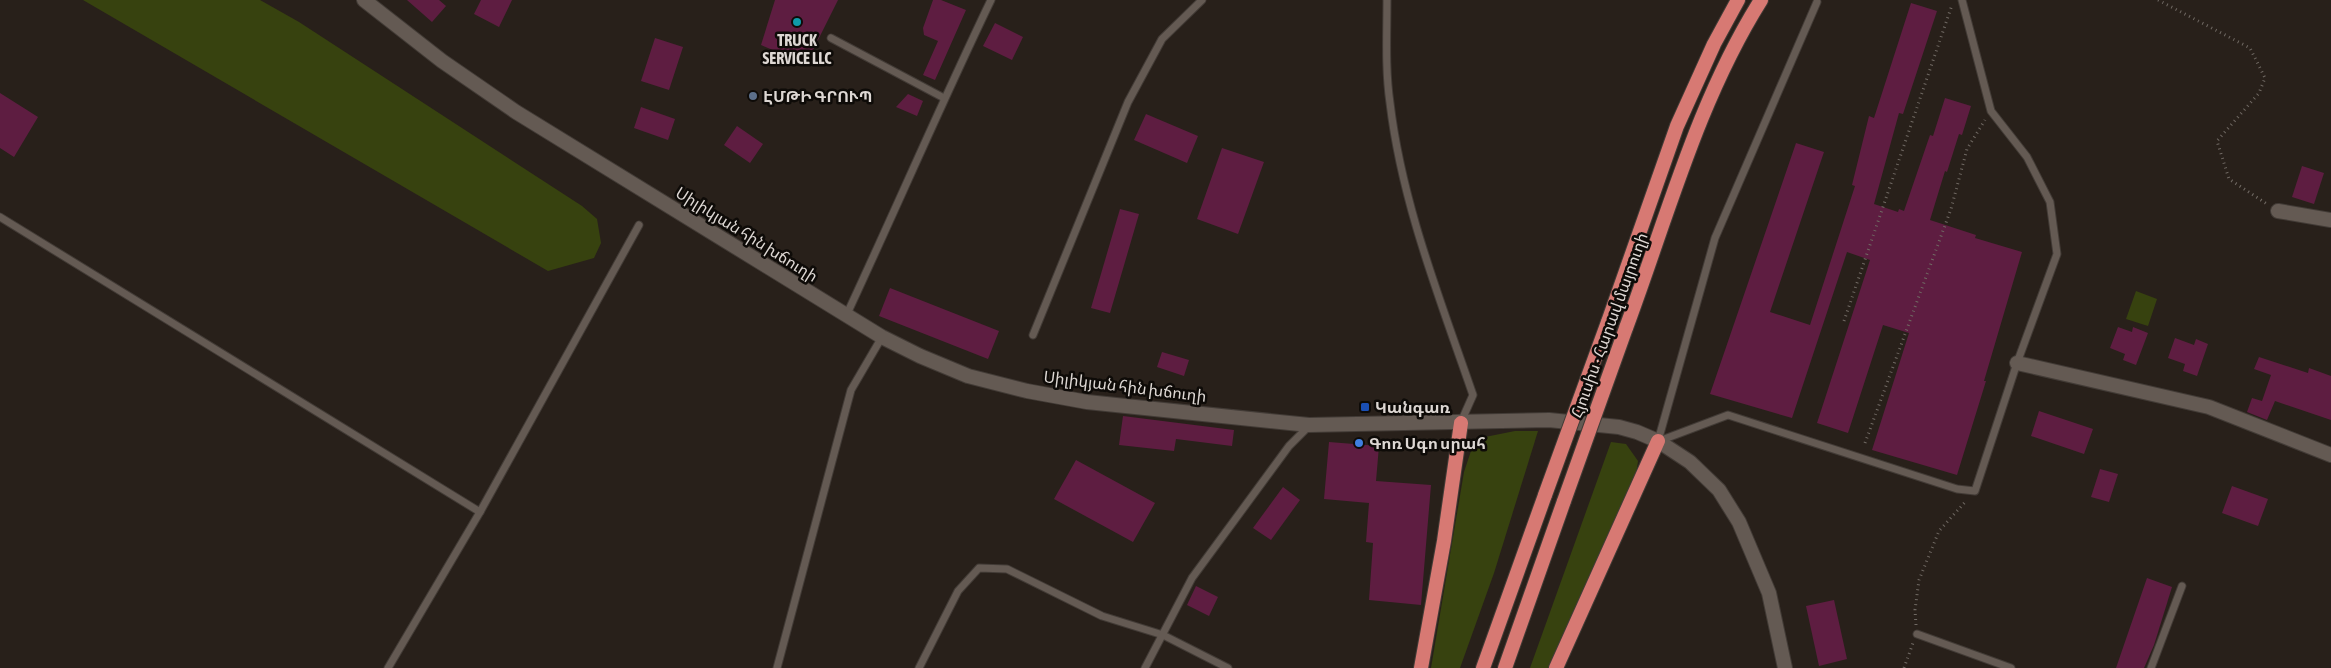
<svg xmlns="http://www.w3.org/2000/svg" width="2331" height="668" font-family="'Asap Condensed','Noto Sans Armenian',sans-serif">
<rect width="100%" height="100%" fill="#28201a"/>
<g fill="#37420f">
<polygon points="83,0 260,0 299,22 582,206 597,219 601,243 594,258 548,271"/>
<polygon points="2136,291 2157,299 2148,326 2126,319"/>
<polygon points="1515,431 1538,431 1494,573 1460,668 1431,668 1464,472 1475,439"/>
<polygon points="1611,442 1626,444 1638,461 1636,474 1550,668 1530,668"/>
</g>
<g fill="#5e1d41">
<polygon points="407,0 439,0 446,6 432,22"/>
<polygon points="481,0 512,0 499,27 474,14"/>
<polygon points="775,0 838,0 806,64 761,45"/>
<polygon points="933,0 941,0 966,10 935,80 923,75 938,41 924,35 923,28"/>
<polygon points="1911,3 1937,11 1903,114 1899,113 1874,204 1898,212 1899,209 1904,211 1930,135 1933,136 1945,98 1971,106 1962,135 1959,134 1947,172 1945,171 1930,220 1976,235 1975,238 2022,252 1984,381 1986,381 1957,475 1872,450 1909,333 1883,325 1848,433 1817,423 1870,260 1847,252 1792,418 1710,394 1796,143 1824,152 1770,312 1810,325 1855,186 1852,185 1869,116 1874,118"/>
<polygon points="995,23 1023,37 1012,60 983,46"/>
<polygon points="655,38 683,47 669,90 641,81"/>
<polygon points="0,93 38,117 14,157 0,148"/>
<polygon points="908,94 923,101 917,116 896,107"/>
<polygon points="641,107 675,119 668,140 634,128"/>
<polygon points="1146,114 1198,136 1187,163 1134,140"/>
<polygon points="737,126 763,144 750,163 724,145"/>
<polygon points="1222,148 1264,162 1238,234 1197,219"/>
<polygon points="2302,166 2324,173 2314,204 2292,197"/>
<polygon points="1120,209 1139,214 1110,313 1091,308"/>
<polygon points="890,288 999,331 988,359 879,316"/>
<polygon points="2118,327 2132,332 2133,327 2148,333 2136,365 2123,360 2125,354 2110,348"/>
<polygon points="2175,338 2194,345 2196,339 2208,344 2197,376 2183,371 2185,364 2168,358"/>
<polygon points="1162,352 1189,360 1184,376 1157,367"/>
<polygon points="2259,357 2308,373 2309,368 2331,376 2331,420 2275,401 2267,420 2247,412 2252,398 2262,401 2271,375 2254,369"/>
<polygon points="2039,411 2093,429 2084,454 2031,436"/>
<polygon points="1123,416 1234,430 1232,446 1176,439 1174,451 1119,445"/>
<polygon points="1329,442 1379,446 1376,481 1431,485 1421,605 1369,600 1373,543 1366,542 1369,503 1324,499"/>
<polygon points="1076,460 1155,503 1133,542 1054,499"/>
<polygon points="2100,469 2118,474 2109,502 2091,497"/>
<polygon points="2232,486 2268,499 2258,526 2222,513"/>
<polygon points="1283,487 1300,500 1271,540 1253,528"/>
<polygon points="2147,578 2172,587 2154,645 2144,668 2116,668"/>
<polygon points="1196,586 1218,597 1209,616 1187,605"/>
<polygon points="1834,600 1847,659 1819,666 1806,606"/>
</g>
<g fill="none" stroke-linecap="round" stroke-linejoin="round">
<defs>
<g id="service">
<path d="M1387,0C1387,34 1385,69 1390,103C1402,204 1440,299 1473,395L1461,422"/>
<polyline points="831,38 944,98"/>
<polyline points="0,217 480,512"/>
<path d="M846,316C895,211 941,104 991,0"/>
<polyline points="1033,335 1128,102 1162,39 1202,0"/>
<polyline points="1658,441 1715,238 1817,2"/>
<polyline points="1659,441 1728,415 1957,489 1975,491 2017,363 2057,254 2050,202 2027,157 1991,111 1962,0"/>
<polyline points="1917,634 2011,668"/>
<polyline points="388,668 480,512 639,225"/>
<polyline points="777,668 851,390 882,337"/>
<polyline points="919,668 958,591 979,568 1007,569 1102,616 1163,635 1228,668"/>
<polyline points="1145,668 1192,578 1289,446 1309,426"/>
<polyline points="2151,668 2182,586"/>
</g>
<g id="minor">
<polyline points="2278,211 2331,220"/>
<polyline points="2017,363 2209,407 2331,455"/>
</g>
<polyline id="tertiary" points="364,0 442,61 516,112 882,337 920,356 968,376 1027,391 1087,402 1309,425 1549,420 1619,427 1637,432 1658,441 1690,462 1719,490 1739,522 1769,593 1785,668"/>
<g id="trunk">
<polyline points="1608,322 1677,126 1714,44 1738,0"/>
<path d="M1626,328C1667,218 1698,100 1761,0"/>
<polyline points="1421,668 1444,541 1461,423"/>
<polyline points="1483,668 1545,495"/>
<polyline points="1505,668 1564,501"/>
<polyline points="1556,668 1658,441"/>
</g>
</defs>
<use href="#service" stroke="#423b36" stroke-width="9"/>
<use href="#minor" stroke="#423b36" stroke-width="16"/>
<use href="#tertiary" stroke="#423b36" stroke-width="16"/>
<use href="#trunk" stroke="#423b36" stroke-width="16"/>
<g stroke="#706963" stroke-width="3" stroke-dasharray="1 4" stroke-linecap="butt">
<polyline points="2158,0 2250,48 2265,78 2259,93 2217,141 2229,179 2267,204"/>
<polyline points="1844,321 1952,5"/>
<polyline points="1865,443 1951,209 1967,149 1985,120"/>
<polyline points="1916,625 1915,610 1919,580 1939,531 1966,501"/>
<polyline points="1904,668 1913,643"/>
</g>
<use href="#service" stroke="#645a53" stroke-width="7"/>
<use href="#minor" stroke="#645a53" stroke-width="14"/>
<use href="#tertiary" stroke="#645a53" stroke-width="14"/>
<use href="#trunk" stroke="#d77973" stroke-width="14"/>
<defs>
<g id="trunk-bridge">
<polyline points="1545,495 1608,322"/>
<polyline points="1564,501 1626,328"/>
</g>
</defs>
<use href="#trunk-bridge" stroke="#423b36" stroke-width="16" stroke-linecap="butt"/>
<use href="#trunk-bridge" stroke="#d77973" stroke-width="14"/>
</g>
<circle fill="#0f9aa8" stroke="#0e0b08" stroke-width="2" cx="797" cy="22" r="5"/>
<circle fill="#5c6f8a" stroke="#0e0b08" stroke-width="2" cx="753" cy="96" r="5"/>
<rect fill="#1a4fb4" stroke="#0e0b08" stroke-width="2" x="1360" y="402" width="10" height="10" rx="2.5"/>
<circle fill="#3f7fe0" stroke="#0e0b08" stroke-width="2" cx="1359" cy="443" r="5"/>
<g text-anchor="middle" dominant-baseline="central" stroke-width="5" stroke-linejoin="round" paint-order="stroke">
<g font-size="16" font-weight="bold" fill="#ddd7d3" stroke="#0e0b08" text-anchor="start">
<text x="797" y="40" text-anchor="middle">TRUCK<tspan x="797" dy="18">SERVICE LLC</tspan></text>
<text x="763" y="96">ԷՄԹԻ ԳՐՈՒՊ</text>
<text x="1375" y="407">Կանգառ</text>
<text x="1369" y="443">Գոռ Սգո սրահ</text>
</g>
<g font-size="16" fill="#ddd7d3" stroke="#0e0b08">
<text transform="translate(747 234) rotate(32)">Սիլիկյան հին խճուղի</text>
<text transform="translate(1609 325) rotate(-70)">Հյուսիս - Հարավ մայրուղի</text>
<text transform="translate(1125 386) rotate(7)">Սիլիկյան հին խճուղի</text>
</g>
</g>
</svg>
